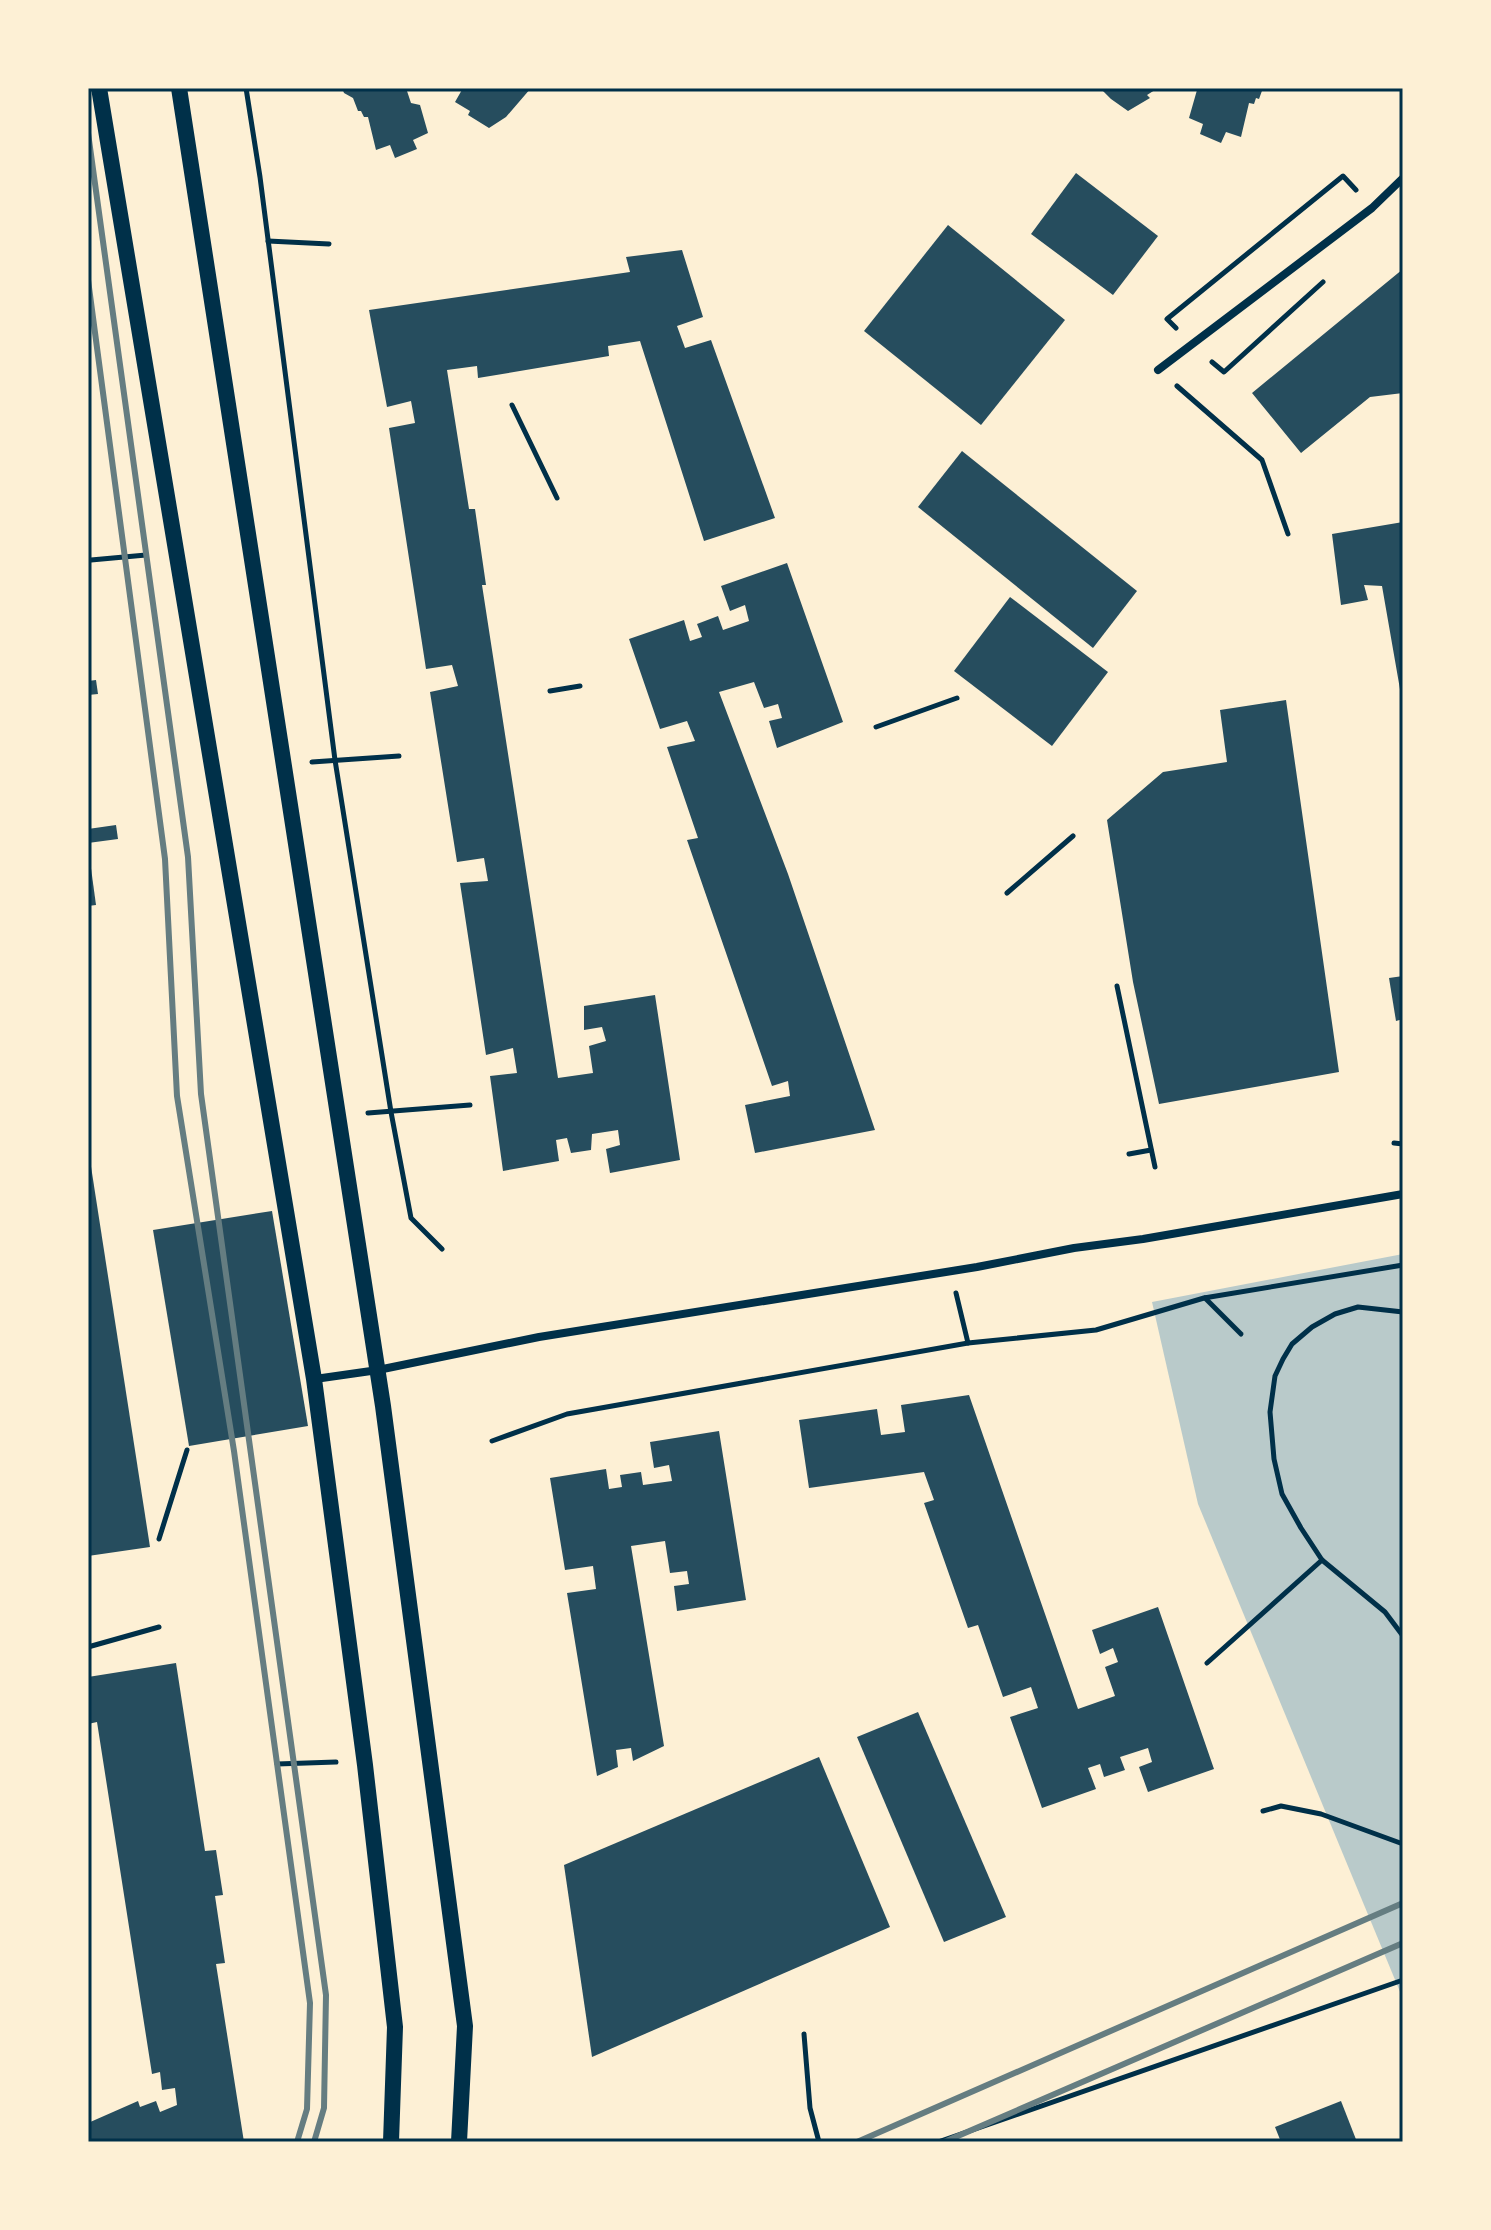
<svg xmlns="http://www.w3.org/2000/svg" width="1491" height="2230" font-family="Manrope,sans-serif">
<rect width="100%" height="100%" fill="#fdf0d5"/>
<polygon fill="#b9caca" points="1403,1254 1403,1999 1198,1504 1152,1302"/>
<g fill="#264d5e">
<polygon points="342,88 406,88 411,103 420,105 428,133 413,140 417,149 395,158 390,145 376,150 368,117 364,117 361,111 358,111 353,98 344,93"/>
<polygon points="463,88 531,88 506,117 489,128 468,115 470,111 455,102"/>
<polygon points="1100,88 1158,88 1147,95 1150,98 1128,111 1111,99"/>
<polygon points="1207,88 1263,88 1259,99 1256,98 1254,104 1249,103 1241,137 1226,132 1221,143 1200,134 1203,124 1189,118 1197,90"/>
<polygon points="1076,173 1158,236 1113,295 1031,234"/>
<polygon points="948,225 1065,320 981,425 864,331"/>
<polygon points="682,250 703,317 677,326 685,348 711,340 775,518 704,541 640,341 608,346 609,356 478,378 477,366 447,370 469,509 475,509 486,585 482,585 558,1078 593,1073 589,1046 606,1041 602,1027 584,1030 584,1006 655,995 680,1160 610,1173 606,1149 620,1145 618,1130 592,1134 591,1150 571,1153 567,1138 556,1140 559,1161 503,1171 490,1076 517,1073 513,1048 486,1055 460,883 488,881 484,858 457,862 430,692 458,686 452,665 426,669 389,428 415,423 411,401 387,407 369,310 630,272 626,257"/>
<polygon points="1403,269 1403,393 1370,397 1301,453 1252,393"/>
<polygon points="962,451 1137,591 1093,648 918,507"/>
<polygon points="1403,522 1403,695 1401,695 1382,586 1364,585 1368,600 1341,605 1332,534"/>
<polygon points="787,563 843,722 777,748 769,721 782,718 778,704 764,708 754,682 719,692 788,874 875,1130 755,1153 745,1105 790,1096 788,1081 772,1086 687,840 698,838 667,747 695,741 687,721 660,729 629,639 684,620 690,641 702,637 697,624 718,616 723,630 749,621 745,605 730,611 721,586"/>
<polygon points="1010,597 1108,672 1052,746 954,671"/>
<polygon points="96,680 98,694 88,695 88,681"/>
<polygon points="1286,700 1339,1072 1159,1104 1133,982 1107,820 1163,772 1227,762 1220,710"/>
<polygon points="116,825 118,839 88,843 88,829"/>
<polygon points="88,861 90,861 96,905 88,906"/>
<polygon points="1403,976 1403,1019 1396,1021 1389,978"/>
<polygon points="88,1160 90,1160 150,1547 88,1556"/>
<polygon points="272,1211 308,1426 189,1446 153,1230"/>
<polygon points="969,1395 1078,1709 1115,1696 1105,1667 1118,1662 1113,1648 1100,1654 1092,1630 1158,1607 1214,1769 1148,1792 1139,1767 1152,1762 1148,1748 1120,1757 1125,1770 1104,1777 1100,1764 1088,1768 1096,1789 1042,1808 1010,1717 1038,1708 1031,1687 1003,1697 978,1625 968,1628 924,1503 934,1500 924,1472 809,1488 799,1420 877,1409 881,1435 905,1432 901,1405"/>
<polygon points="719,1431 746,1600 677,1611 674,1586 689,1584 687,1571 670,1573 665,1541 631,1546 664,1746 633,1761 631,1748 616,1750 618,1767 597,1776 567,1593 596,1589 593,1566 565,1570 550,1478 606,1469 609,1489 622,1487 620,1475 641,1472 643,1485 672,1481 669,1465 654,1468 650,1442"/>
<polygon points="176,1663 205,1851 216,1850 223,1895 215,1896 225,1963 216,1964 244,2142 88,2142 88,2123 138,2101 140,2107 156,2101 160,2112 177,2105 175,2088 162,2090 160,2072 152,2074 97,1722 88,1724 88,1677"/>
<polygon points="918,1712 1006,1917 944,1942 857,1737"/>
<polygon points="819,1757 890,1927 592,2057 564,1865"/>
<polygon points="1341,2101 1357,2142 1281,2142 1275,2127"/>
</g>
<g fill="none" stroke-linecap="round" stroke-linejoin="round">
<g stroke="#003049" stroke-width="5">
<polyline points="246,88 260,177 335,760 391,1112 411,1218 442,1249"/>
<polyline points="268,241 329,244"/>
<polyline points="1176,328 1167,319 1343,176 1356,190"/>
<polyline points="1212,362 1224,372 1323,282"/>
<polyline points="1177,386 1262,460 1288,534"/>
<polyline points="512,405 557,498"/>
<polyline points="91,560 146,555"/>
<polyline points="550,691 580,686"/>
<polyline points="876,727 957,698"/>
<polyline points="312,762 399,756"/>
<polyline points="1007,893 1073,836"/>
<polyline points="1117,986 1155,1167"/>
<polyline points="368,1113 470,1105"/>
<polyline points="1394,1143 1403,1144"/>
<polyline points="1129,1154 1151,1150"/>
<polyline points="956,1293 968,1343"/>
<polyline points="1205,1298 1241,1334"/>
<polyline points="1403,1312 1358,1307 1335,1314 1312,1327 1292,1344 1283,1359 1275,1376 1270,1412 1274,1459 1282,1494 1301,1528 1322,1560 1385,1612 1403,1636"/>
<polyline points="492,1441 567,1414 968,1343 1096,1330 1204,1298 1403,1265"/>
<polyline points="159,1539 187,1450"/>
<polyline points="88,1647 159,1627"/>
<polyline points="1207,1663 1322,1560"/>
<polyline points="277,1764 336,1762"/>
<polyline points="1263,1811 1281,1806 1321,1814 1403,1844"/>
<polyline points="804,2034 810,2108 819,2142"/>
<polyline points="938,2142 1403,1980"/>
</g>
<g stroke="#003049" stroke-width="8">
<polyline points="1158,370 1372,208 1403,178"/>
<polyline points="315,1379 378,1370 539,1337 977,1267 1074,1248 1143,1239 1403,1194"/>
</g>
<g stroke="#003049" stroke-width="16">
<polyline points="99,88 314,1379 365,1765 395,2027 391,2142"/>
<polyline points="179,88 383,1406 465,2026 459,2142"/>
</g>
<g stroke="#657d81" stroke-width="6">
<polyline points="88,133 188,857 201,1094 326,1995 324,2108 314,2142"/>
<polyline points="88,280 165,859 177,1096 234,1451 310,2003 307,2109 297,2142"/>
<polyline points="857,2142 1403,1903"/>
<polyline points="944,2142 1403,1943"/>
</g>
</g>
<rect width="1491" height="2230" fill="none" stroke="#fdf0d5" stroke-width="180"/>
<rect x="90" y="90" width="1311" height="2050" fill="none" stroke="#003049" stroke-width="3"/>
</svg>
